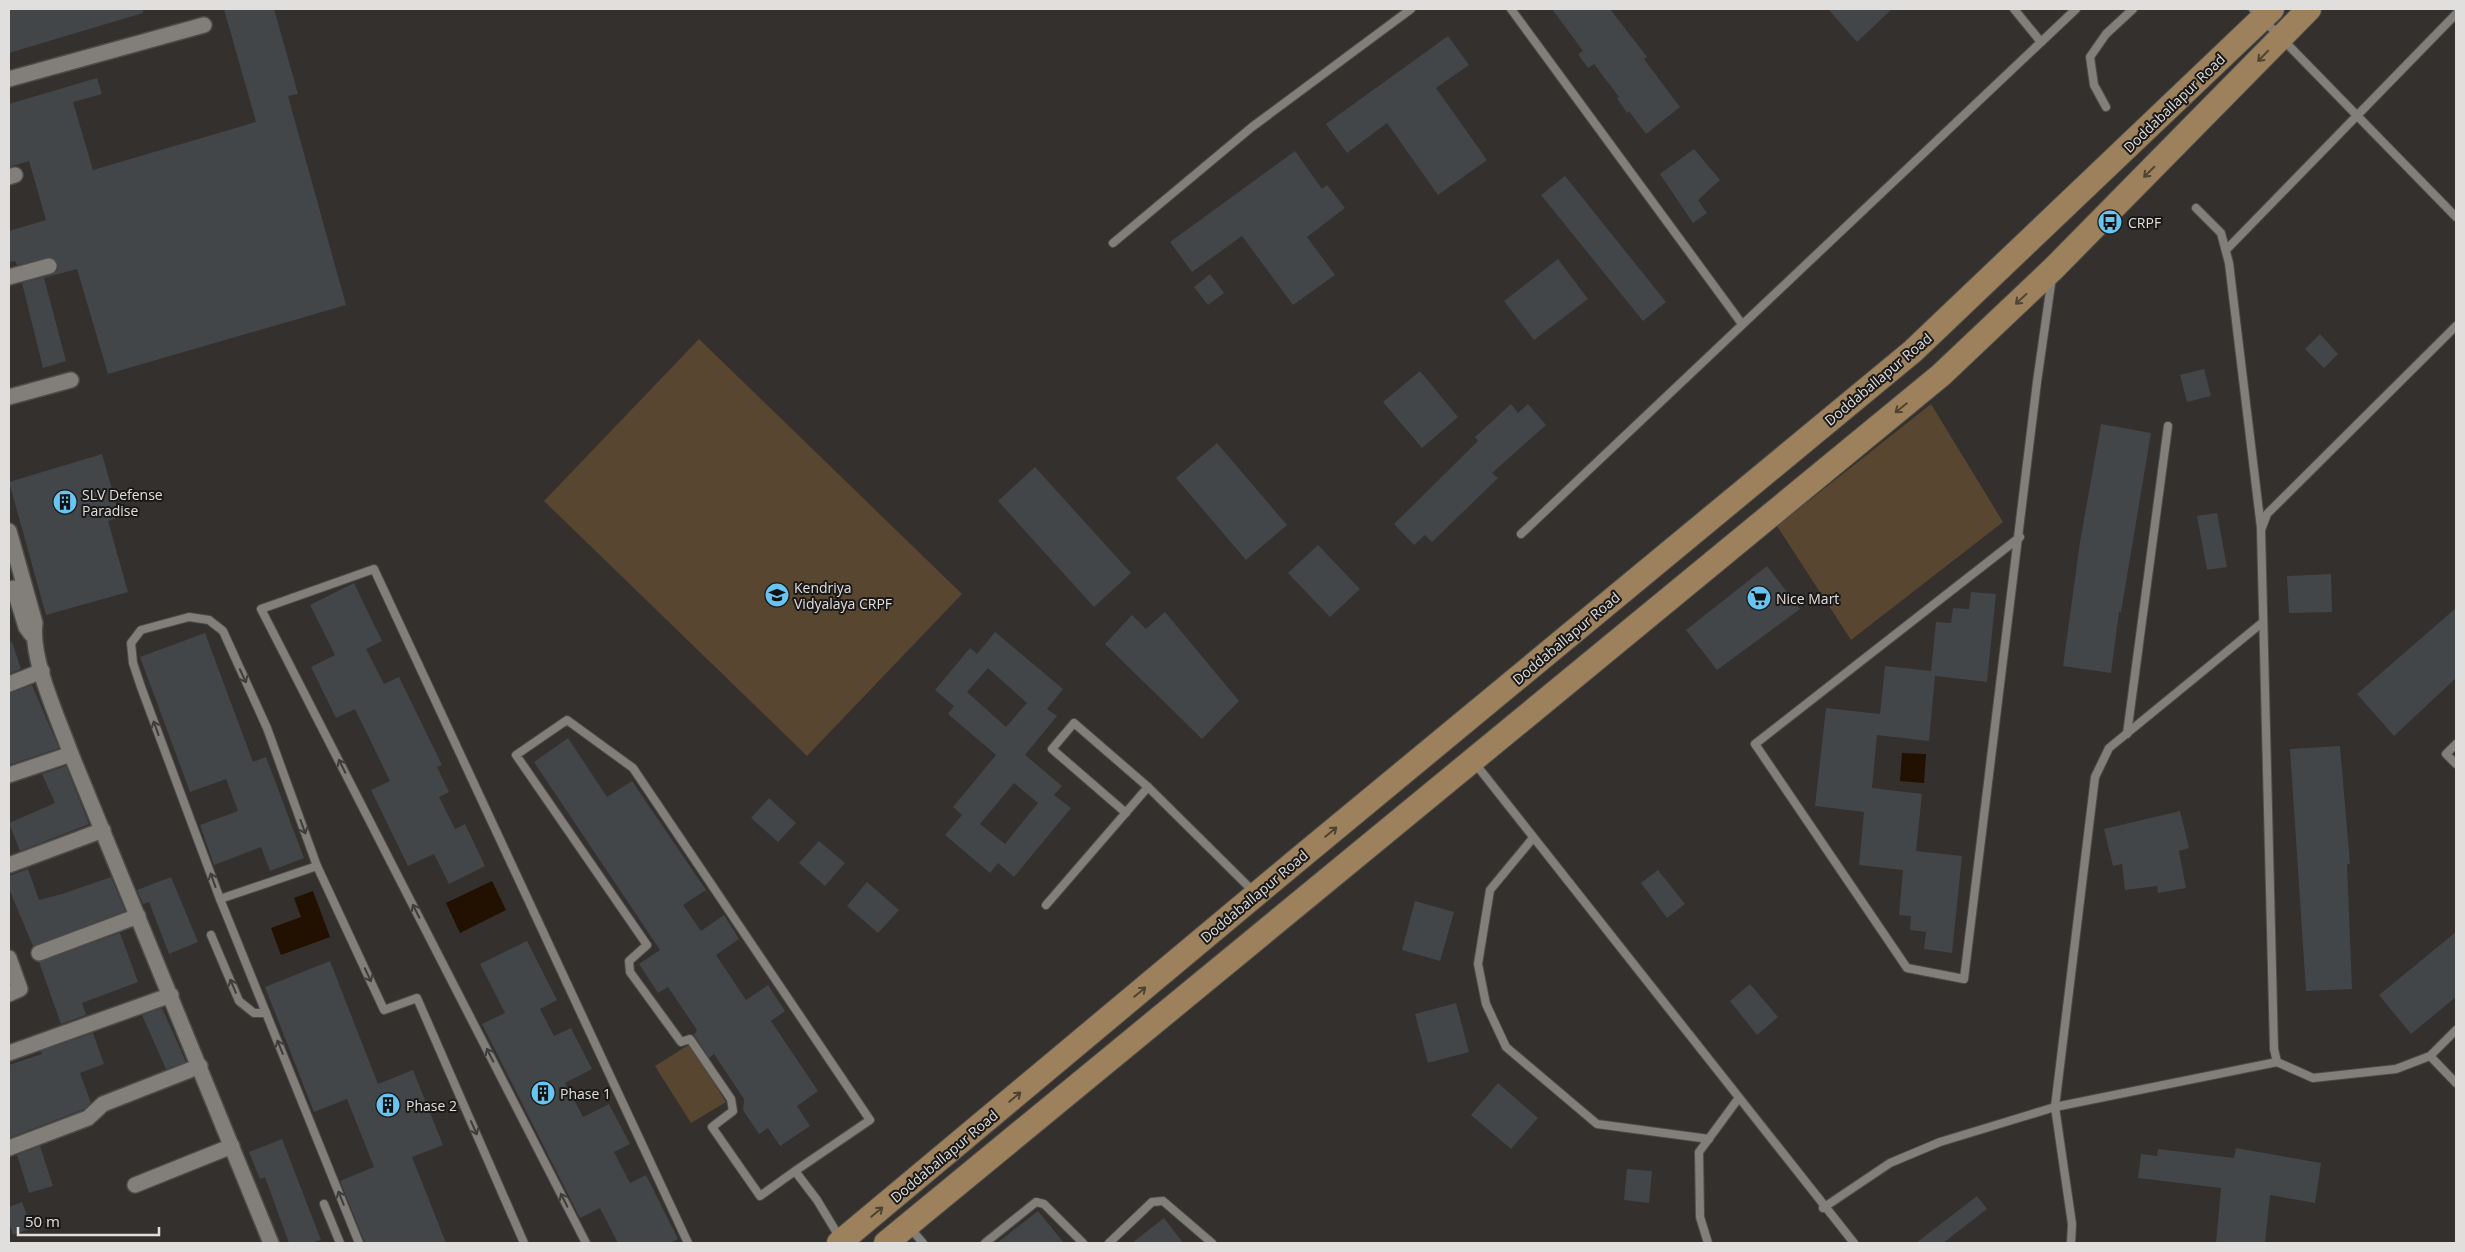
<svg xmlns="http://www.w3.org/2000/svg" width="2465" height="1252" font-family="'Open Sans',sans-serif">
<rect width="100%" height="100%" fill="#33302d"/>
<g fill="#584630">
<polygon points="699,339 962,594 807,756 544,501"/>
<polygon points="1931,404 2003,522 1851,640 1777,526"/>
<polygon points="690,1044 726,1102 691,1123 655,1066"/>
</g>
<g fill="#221000">
<polygon points="1902,753 1926,754 1924,783 1900,781"/>
<polygon points="492,881 506,910 460,933 446,903"/>
<polygon points="313,891 330,937 281,955 271,928 301,917 294,898"/>
</g>
<g fill="#424648" fill-rule="evenodd">
<polygon points="9,9 143,9 143,13 9,53"/>
<polygon points="224,9 274,9 298,94 288,96 346,305 108,374 77,269 44,278 66,361 43,368 22,283 52,275 58,269 58,264 51,257 17,265 15,261 9,262 9,231 46,220 29,161 9,167 9,104 97,78 102,94 73,102 93,170 256,122"/>
<polygon points="1552,9 1610,9 1647,57 1644,59 1680,107 1646,134 1629,111 1627,113 1617,98 1619,97 1594,64 1588,68 1578,54 1583,51"/>
<polygon points="1828,9 1892,9 1857,42"/>
<polygon points="1448,36 1469,65 1436,88 1487,160 1438,195 1387,123 1347,153 1326,124"/>
<polygon points="1694,149 1720,180 1698,200 1707,213 1693,223 1660,174"/>
<polygon points="1295,151 1322,189 1327,185 1345,208 1307,237 1335,275 1293,305 1242,236 1192,272 1170,242"/>
<polygon points="1565,176 1666,302 1643,321 1541,195"/>
<polygon points="1558,259 1588,299 1534,340 1504,301"/>
<polygon points="1210,274 1224,293 1208,305 1194,287"/>
<polygon points="2320,334 2338,354 2324,368 2305,349"/>
<polygon points="2204,369 2211,396 2187,402 2180,375"/>
<polygon points="1420,371 1458,417 1422,448 1383,402"/>
<polygon points="1511,404 1518,413 1528,404 1546,425 1492,473 1498,478 1432,542 1425,535 1414,545 1394,524 1478,441 1475,437"/>
<polygon points="2101,424 2151,433 2121,612 2119,612 2111,673 2063,666 2080,542"/>
<polygon points="1217,443 1287,525 1246,560 1176,478"/>
<polygon points="102,454 120,517 108,521 128,592 46,615 9,482"/>
<polygon points="1035,467 1131,573 1094,607 998,501"/>
<polygon points="2217,513 2227,567 2207,570 2197,516"/>
<polygon points="1318,545 1360,589 1330,617 1288,573"/>
<polygon points="1767,566 1800,609 1717,670 1686,630"/>
<polygon points="2331,574 2332,612 2289,613 2287,576"/>
<polygon points="354,583 382,641 366,649 384,684 399,677 442,765 437,767 449,792 439,797 455,829 465,824 485,866 449,884 434,854 408,866 371,790 390,781 355,709 336,718 311,667 335,655 310,605"/>
<polygon points="1971,592 1996,594 1987,682 1935,676 1929,741 1877,735 1872,788 1922,794 1916,851 1962,856 1952,953 1924,949 1926,932 1910,930 1911,916 1899,915 1903,870 1859,865 1864,812 1815,806 1826,708 1880,714 1885,666 1931,671 1936,622 1951,623 1953,608 1969,609"/>
<polygon points="2456,608 2456,678 2394,736 2357,694"/>
<polygon points="1165,612 1239,701 1202,739 1105,644 1132,615 1146,629"/>
<path d="M995,632L1063,689L1047,709L1057,716L1025,755L1062,786L1054,795L1071,808L1014,877L998,863L990,873L945,835L962,815L953,807L996,755L948,714L954,706L935,690L970,648L977,654ZM988,668L1027,703L1006,727L967,692ZM1014,783L1038,803L1005,844L980,824Z"/>
<polygon points="205,633 253,762 266,757 304,858 270,871 261,847 214,865 200,825 238,811 226,779 190,792 140,657"/>
<polygon points="12,642 21,669 9,674 9,643"/>
<polygon points="32,685 59,748 9,765 9,693"/>
<polygon points="568,738 607,797 632,781 706,890 683,905 701,931 724,915 739,939 716,955 746,1000 768,985 785,1011 771,1021 818,1091 797,1106 810,1126 780,1146 768,1128 759,1134 743,1110 744,1099 714,1054 709,1058 694,1035 697,1030 668,987 658,993 639,964 660,950 534,762"/>
<polygon points="2340,746 2350,864 2347,864 2352,989 2306,991 2290,749"/>
<polygon points="66,766 89,824 20,851 9,823 55,803 42,774"/>
<polygon points="769,798 796,823 778,842 751,818"/>
<polygon points="2180,811 2189,848 2179,851 2186,888 2158,893 2157,886 2125,890 2122,864 2113,866 2104,829"/>
<polygon points="819,841 845,863 825,886 799,863"/>
<polygon points="28,869 39,900 62,894 111,877 125,911 33,946 9,889 9,876"/>
<polygon points="1658,870 1685,904 1667,918 1641,883"/>
<polygon points="171,877 198,942 169,954 149,902 143,904 137,890"/>
<polygon points="867,882 899,910 878,933 847,906"/>
<polygon points="1415,901 1454,912 1440,961 1402,950"/>
<polygon points="2456,932 2456,997 2411,1034 2379,995"/>
<polygon points="120,933 138,982 82,1003 86,1015 61,1024 39,962"/>
<polygon points="527,941 557,1000 540,1009 554,1036 571,1028 592,1069 565,1083 583,1117 609,1104 630,1144 614,1152 630,1183 646,1175 678,1239 670,1243 618,1243 600,1208 580,1218 482,1024 505,1013 480,964"/>
<polygon points="330,961 378,1084 413,1070 443,1145 412,1157 446,1243 365,1243 340,1181 374,1167 347,1099 314,1112 265,987"/>
<polygon points="1750,984 1778,1017 1757,1035 1730,1001"/>
<polygon points="1456,1003 1469,1052 1428,1063 1415,1014"/>
<polygon points="162,1008 186,1062 166,1069 142,1015"/>
<polygon points="93,1033 104,1064 80,1073 91,1103 84,1109 9,1138 9,1065 42,1054 41,1051"/>
<polygon points="1498,1083 1538,1118 1511,1149 1471,1115"/>
<polygon points="282,1139 321,1240 311,1243 289,1243 265,1177 260,1179 249,1152"/>
<polygon points="40,1146 53,1186 29,1193 17,1155"/>
<polygon points="2236,1148 2321,1163 2315,1203 2270,1195 2265,1243 2216,1243 2221,1188 2138,1178 2141,1154 2157,1156 2158,1149 2234,1158"/>
<polygon points="1627,1169 1652,1171 1649,1203 1624,1200"/>
<polygon points="1977,1196 1987,1209 1943,1243 1916,1243"/>
<polygon points="22,1202 32,1228 13,1235 9,1223 9,1207"/>
<polygon points="1038,1211 1064,1243 997,1243"/>
<polygon points="1164,1218 1183,1243 1132,1243"/>
</g>
<g fill="none" stroke-linecap="round" stroke-linejoin="round">
<defs>
<g id="lane">
<polyline points="1511,9 1742,324"/>
<polyline points="2014,9 2041,42"/>
<polyline points="2253,9 2456,217"/>
<polyline points="2106,107 2094,85 2090,57 2106,34 2133,9"/>
<polyline points="2196,208 2221,233 2229,263 2261,528"/>
<polyline points="1113,243 1252,127 1411,9"/>
<polyline points="2226,250 2456,14"/>
<polyline points="2456,326 2267,514 2261,530 2274,1049 2277,1062 2313,1078 2396,1069 2430,1056 2456,1030"/>
<polyline points="1521,534 2076,9"/>
<polyline points="2020,537 1755,744 1907,968 1964,979 2037,382 2052,277"/>
<polyline points="2127,734 2168,426"/>
<polyline points="2456,744 2446,754 2456,764"/>
<polyline points="1474,762 1854,1243"/>
<polyline points="1126,813 1052,749 1074,723 1148,787 1255,893"/>
<polyline points="1533,838 1490,890 1478,964 1486,1004 1506,1047 1597,1124 1709,1139"/>
<polyline points="220,899 317,866"/>
<polyline points="1046,905 1148,787"/>
<polyline points="211,935 239,1001 254,1013 266,1013"/>
<polyline points="2430,1056 2456,1083"/>
<polyline points="795,1171 760,1196 712,1127 733,1111 731,1099 690,1039 681,1042 630,972 629,961 647,945 516,755 567,720 633,768 870,1120 795,1171 817,1200 840,1238"/>
<polyline points="324,1204 340,1243"/>
<polyline points="1823,1208 1890,1163 1940,1142 2055,1107 2277,1062"/>
<polyline points="910,1228 923,1243"/>
<polyline points="359,1243 220,899 141,687 133,663 131,643 141,630 189,617 209,620 223,631 267,728 317,866 384,1010 417,998 524,1243"/>
<polyline points="586,1243 261,609 374,569 688,1243"/>
<polyline points="985,1243 1036,1202 1044,1204 1083,1243"/>
<polyline points="1109,1243 1152,1202 1163,1201 1212,1243"/>
<polyline points="1708,1243 1700,1217 1699,1152 1738,1099"/>
<polyline points="2071,1243 2072,1224 2055,1107 2095,777 2109,748 2263,622"/>
</g>
<g id="street">
<polyline points="9,79 204,25"/>
<polyline points="9,177 15,175"/>
<polyline points="9,277 49,266"/>
<polyline points="9,397 71,380"/>
<path d="M9,531L35,623C30,659 58,718 71,754L271,1243"/>
<polyline points="14,588 26,627 31,634"/>
<polyline points="9,684 42,671"/>
<polyline points="9,775 71,754"/>
<polyline points="9,865 103,830"/>
<polyline points="39,953 138,916"/>
<polyline points="9,958 20,989 9,994"/>
<polyline points="9,1053 171,995"/>
<polyline points="9,1148 88,1118 103,1104 200,1066"/>
<polyline points="135,1185 232,1146"/>
</g>
<g id="primary">
<polyline points="839,1243 1295,862 1913,351 2272,9"/>
<polyline points="886,1243 1941,375 2054,268 2309,9"/>
</g>
</defs>
<use href="#lane" stroke="#4e4c4a" stroke-width="10"/>
<use href="#street" stroke="#4e4c4a" stroke-width="18"/>
<use href="#primary" stroke="#4e4c4a" stroke-width="26"/>
<use href="#lane" stroke="#827f7b" stroke-width="8"/>
<use href="#street" stroke="#827f7b" stroke-width="15"/>
<use href="#primary" stroke="#9c815c" stroke-width="24"/>
</g>
<defs><path id="oneway-shaft" d="M-6 0H5M1.5-3L5.5 0L1.5 3" fill="none" stroke-width="1.6" stroke-linecap="round" stroke-linejoin="round" transform="scale(1.25)"/></defs>
<g stroke="#4e4333">
<use href="#oneway-shaft" transform="translate(2263 56) rotate(134)"/>
<use href="#oneway-shaft" transform="translate(2149 172) rotate(135)"/>
<use href="#oneway-shaft" transform="translate(2021 299) rotate(137)"/>
<use href="#oneway-shaft" transform="translate(1901 408) rotate(141)"/>
<use href="#oneway-shaft" transform="translate(1331 832) rotate(-40)"/>
<use href="#oneway-shaft" transform="translate(1140 992) rotate(-40)"/>
<use href="#oneway-shaft" transform="translate(1015 1097) rotate(-40)"/>
<use href="#oneway-shaft" transform="translate(877 1212) rotate(-40)"/>
</g>
<g stroke="#3e3d3a">
<use href="#oneway-shaft" transform="translate(243 676) rotate(65)"/>
<use href="#oneway-shaft" transform="translate(156 728) rotate(-110)"/>
<use href="#oneway-shaft" transform="translate(342 766) rotate(-117)"/>
<use href="#oneway-shaft" transform="translate(303 827) rotate(70)"/>
<use href="#oneway-shaft" transform="translate(213 880) rotate(-110)"/>
<use href="#oneway-shaft" transform="translate(416 911) rotate(-117)"/>
<use href="#oneway-shaft" transform="translate(368 975) rotate(65)"/>
<use href="#oneway-shaft" transform="translate(233 986) rotate(-113)"/>
<use href="#oneway-shaft" transform="translate(280 1047) rotate(-112)"/>
<use href="#oneway-shaft" transform="translate(490 1055) rotate(-117)"/>
<use href="#oneway-shaft" transform="translate(474 1128) rotate(66)"/>
<use href="#oneway-shaft" transform="translate(341 1198) rotate(-112)"/>
<use href="#oneway-shaft" transform="translate(564 1200) rotate(-117)"/>
</g>
<defs>
<symbol id="bus-disc" viewBox="-11 -11 22 22"><circle r="9.5" fill="#68c4f0" stroke="#1a1917"/><path d="M-5-6H5V4H4V6H2V4H-2V6H-4V4H-5ZM-3.5-4V0h7V-4ZM-3.5 1.2v1.5H-2V1.2ZM2 1.2v1.5H3.5V1.2Z" fill="#111"/></symbol>
<symbol id="building-disc" viewBox="-11 -11 22 22"><circle r="9.5" fill="#68c4f0" stroke="#1a1917"/><path d="M-4-6H4V6H1V3H-1V6H-4ZM-2.5-4.3h1.7v1.8h-1.7ZM.8-4.3h1.7v1.8H.8ZM-2.5-1h1.7V.8h-1.7ZM.8-1h1.7V.8H.8Z" fill="#111"/></symbol>
<symbol id="school-disc" viewBox="-11 -11 22 22"><circle r="9.5" fill="#68c4f0" stroke="#1a1917"/><path d="M0-5L7-2L0 1L-7-2ZM-4 1L0 2.5L4 1V4Q0 6-4 4Z" fill="#111"/></symbol>
<symbol id="supermarket-disc" viewBox="-11 -11 22 22"><circle r="9.5" fill="#68c4f0" stroke="#1a1917"/><path d="M-6-5.5h2.5l.6 2H6L4.5 2H-2.5L-4.4-4H-6ZM-1.5 3.2a1.3 1.3 0 1 0 .1 0ZM3 3.2a1.3 1.3 0 1 0 .1 0Z" fill="#111"/></symbol>
</defs>
<g fill-rule="evenodd">
<use href="#bus-disc" x="2096" y="208" width="28" height="28"/>
<use href="#building-disc" x="51" y="488" width="28" height="28"/>
<use href="#school-disc" x="763" y="581" width="28" height="28"/>
<use href="#supermarket-disc" x="1745" y="584" width="28" height="28"/>
<use href="#building-disc" x="529" y="1079" width="28" height="28"/>
<use href="#building-disc" x="374" y="1091" width="28" height="28"/>
</g>
<g text-anchor="middle" dominant-baseline="central" stroke-width="4" stroke-linejoin="round" paint-order="stroke">
<g font-size="14" fill="#e1dfdd" stroke="#1a1917">
<text transform="translate(2174 103) rotate(-44)">Doddaballapur Road</text>
<text transform="translate(1878 379) rotate(-40)">Doddaballapur Road</text>
<text transform="translate(1566 638) rotate(-40)">Doddaballapur Road</text>
<text transform="translate(1254 896) rotate(-40)">Doddaballapur Road</text>
<text transform="translate(944 1156) rotate(-40)">Doddaballapur Road</text>
</g>
<g font-size="14" fill="#e1dfdd" stroke="#1a1917" text-anchor="start">
<text x="2128" y="222">CRPF</text>
<text x="82" y="494">SLV Defense<tspan x="82" dy="16">Paradise</tspan></text>
<text x="794" y="587">Kendriya<tspan x="794" dy="16">Vidyalaya CRPF</tspan></text>
<text x="1776" y="598">Nice Mart</text>
<text x="560" y="1093">Phase 1</text>
<text x="406" y="1105">Phase 2</text>
</g>
</g>
<rect width="2465" height="1252" fill="none" stroke="#e1dfdd" stroke-width="20"/>
<path d="M18 1227v8h141v-8" fill="none" stroke="#e1dfdd" stroke-width="2.5"/>
<text x="25" y="1227" font-size="15" fill="#e1dfdd" stroke="#1a1917" stroke-width="4" paint-order="stroke">50 m</text>
</svg>
